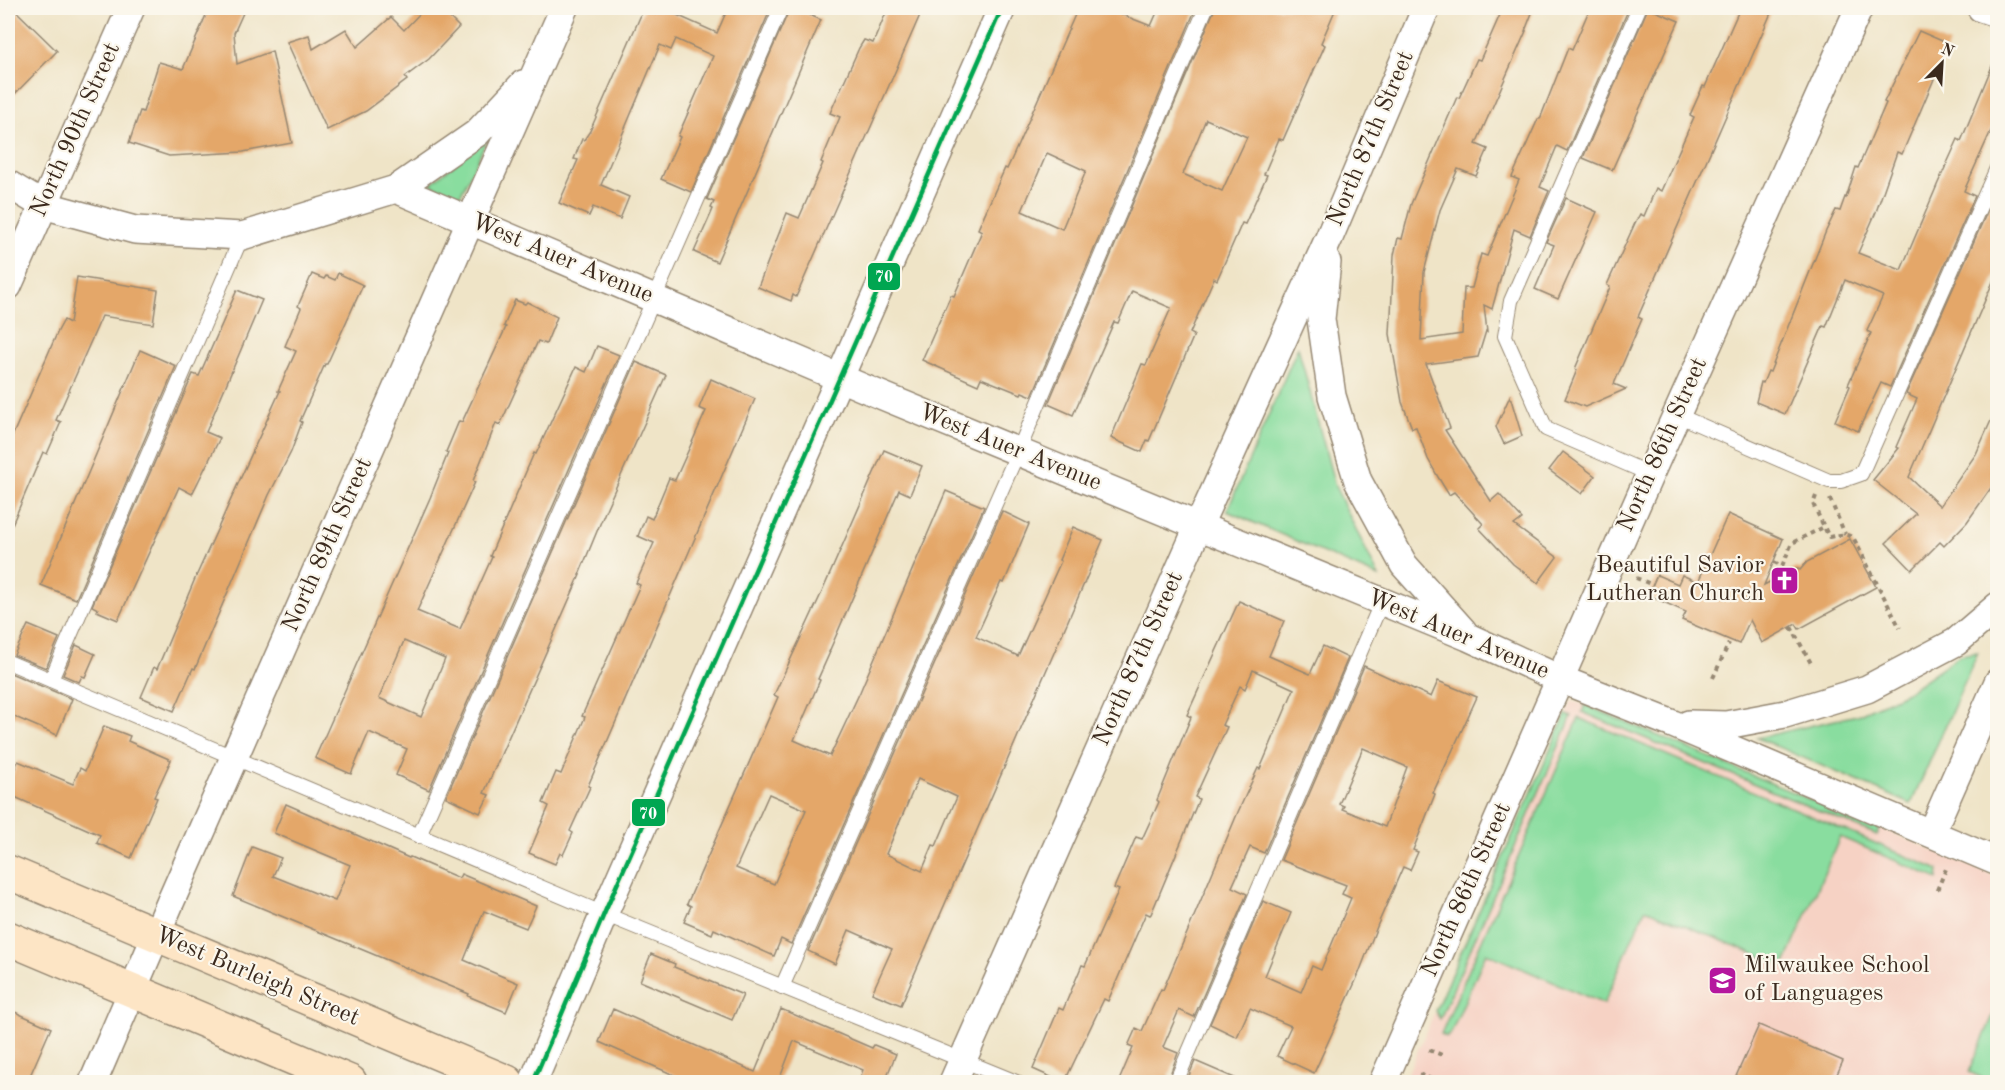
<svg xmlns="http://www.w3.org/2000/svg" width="2005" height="1090" font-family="'Old Standard TT',serif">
<rect width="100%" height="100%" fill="#fbf7ec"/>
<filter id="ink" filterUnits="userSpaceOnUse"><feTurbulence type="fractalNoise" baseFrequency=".0167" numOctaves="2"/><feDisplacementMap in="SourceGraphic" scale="12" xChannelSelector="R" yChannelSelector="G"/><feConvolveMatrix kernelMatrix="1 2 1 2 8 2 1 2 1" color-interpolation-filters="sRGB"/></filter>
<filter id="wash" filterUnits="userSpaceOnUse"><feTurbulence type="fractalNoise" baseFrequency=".008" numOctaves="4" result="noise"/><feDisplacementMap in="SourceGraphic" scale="24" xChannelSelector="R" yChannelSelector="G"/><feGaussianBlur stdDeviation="1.35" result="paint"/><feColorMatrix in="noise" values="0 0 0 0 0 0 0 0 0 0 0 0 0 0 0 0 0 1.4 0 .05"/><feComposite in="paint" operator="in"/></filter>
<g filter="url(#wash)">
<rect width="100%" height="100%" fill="#efe4c7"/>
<polygon fill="#f6d2c4" points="1572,700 1997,877 1997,1082 1404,1082"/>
<g fill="#89dd9f" stroke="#62845e" stroke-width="1.5">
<polygon points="489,136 460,196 430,184"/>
<polygon points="1298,347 1335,486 1379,577 1227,511"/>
<polygon points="1978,652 1911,804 1757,738 1857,715 1905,693 1960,655"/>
<polygon points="1585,705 1880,829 1877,835 1582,712"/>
<polygon points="1566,714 1572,716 1440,1019 1435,1011"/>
<polygon points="1579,718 1939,870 1938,879 1840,837 1784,966 1645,909 1604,1004 1486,953 1450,1035 1448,1034 1447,1037 1441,1034"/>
<polygon points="1997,1006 1997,1082 1992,1082 1969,1072"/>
</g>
<g id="blocks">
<g fill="#e4a769" fill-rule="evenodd">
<polygon points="8,8 13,8 57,51 8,101"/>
<polygon points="209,8 231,8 243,13 234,33 237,64 272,51 292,143 243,152 169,156 129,143 140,111 143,112 159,62 183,69"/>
<polygon points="425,8 440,8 459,27 429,59 405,77 407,80 366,111 327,130 287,42 309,35 313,49 346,29 357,47 391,17 404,30"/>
<polygon points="644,8 661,8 717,33 728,8 771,8 691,192 661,179 680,137 678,136 713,56 676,39 671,50 660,45 601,185 629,197 620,219 593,207 589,216 559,203 578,160 574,159 582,139 584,140 590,131"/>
<polygon points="790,8 794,8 821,20 717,262 694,252 713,209 711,208 714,202 707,199"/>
<polygon points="888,8 902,8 920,15 815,254 796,297 793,295 791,301 758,287 787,213 799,218 823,163 821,162 840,117 830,113 859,48 864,40 873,43"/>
<path d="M1078,8H1105L1151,26L1159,8H1196L1032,396L1022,392L1021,394L981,378L978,385L922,360L951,295L954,296L982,231L978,229L1005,168L1007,169L1013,156ZM1047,153L1086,171L1062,229L1022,211Z"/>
<path d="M1215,8H1336L1321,43L1325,45L1283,140L1279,139L1264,174L1267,175L1245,224L1242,223L1217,280L1214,278L1190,333L1194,335L1149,441L1147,440L1142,452L1111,438L1142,364L1146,365L1171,308L1132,291L1118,323L1114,322L1073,415L1048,404ZM1206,119L1247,137L1222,191L1183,174Z"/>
<polygon points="1503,8 1534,8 1525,31 1526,31 1476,144 1488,149 1476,176 1458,169 1440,210 1424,272 1421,340 1462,334 1464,288 1472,288 1481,254 1487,256 1519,180 1512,177 1538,119 1540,119 1568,48 1572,50 1590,8 1629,8 1567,151 1557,146 1540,187 1549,191 1530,236 1514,229 1492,309 1484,305 1487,332 1486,331 1478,357 1426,364 1450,428 1445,430 1491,501 1499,494 1522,519 1514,525 1557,557 1538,583 1513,564 1479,528 1483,524 1454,492 1449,495 1438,477 1428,459 1416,427 1412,428 1402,402 1390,334 1394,255 1398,238 1402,239 1411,204 1457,97 1459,98 1477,59 1480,60"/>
<polygon points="1648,8 1679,21 1612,170 1583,158"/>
<polygon points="1740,8 1757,8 1771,13 1638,317 1642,319 1614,384 1626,389 1585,407 1565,399 1577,370 1575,369 1610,287 1607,285 1635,223 1640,214 1644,216 1656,188 1661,191 1694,117 1690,115 1703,86 1705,87"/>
<polygon points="1919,31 1949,44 1902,154 1897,152 1876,212 1858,253 1901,270 1938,183 1958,139 1961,141 1997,54 1998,115 1964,191 1975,196 1890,387 1881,383 1858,431 1835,421 1850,386 1848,385 1871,333 1867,331 1883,296 1845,280 1826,327 1823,326 1785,414 1756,402 1761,382 1763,383 1768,371 1770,372 1826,231 1836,210 1840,211 1845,197 1846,198 1856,167 1858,168 1886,103 1884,102"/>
<polygon points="1566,198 1597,212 1558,299 1535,289 1554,245 1546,242"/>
<polygon points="1991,203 1998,206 1998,270 1909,477 1940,506 1976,454 1998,405 1998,478 1967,522 1944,546 1940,542 1912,570 1886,543 1916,514 1873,480 1899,448 1896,447 1917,399 1906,394"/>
<polygon points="338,273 363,285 327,364 325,364 300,421 302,422 291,452 269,495 195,669 193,668 174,711 141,697 154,667 157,669 194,581 280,391 278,391 296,351 285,346 301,308 298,306 312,274 324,279 326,276 335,280"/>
<polygon points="77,277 158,290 153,324 102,316 56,420 61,422 47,454 43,452 8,534 8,446 58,331 64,320 70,323"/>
<polygon points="237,290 262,300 206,432 220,438 192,494 179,487 118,620 97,611 98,609 92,606 193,374 199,376"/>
<path d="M515,300L525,304L527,302L557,317L546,344L538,341L500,425L496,423L473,481L475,482L417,611L460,629L492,557L490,556L534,453L536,454L576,367L586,372L597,346L619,355L429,790L396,775L407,749L369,732L351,774L315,758L430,498L448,453L446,452L459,421L462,422L506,327L504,326ZM404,641L445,659L421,717L379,698Z"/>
<polygon points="140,350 176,366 76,599 41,585"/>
<polygon points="636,362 666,375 607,507 579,575 580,575 484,793 489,795 480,813 446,797"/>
<polygon points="711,379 755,399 588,786 590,787 570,831 573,833 563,855 560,853 555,864 529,853 549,806 543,803 556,772 561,774 585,717 582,716 640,585 636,583 654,543 638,536 646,516 652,519 669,478 675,480 706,411 699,408"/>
<polygon points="1510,396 1522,436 1504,444 1496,427"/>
<path d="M884,450L922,466L910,495L899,490L829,652H830L818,679L820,680L794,740L830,756L860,692L946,491L984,507L791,944L781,939L774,956L714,929L712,934L684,922L691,906L687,904L778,697L774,695L822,592ZM769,794L806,810L774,884L736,868Z"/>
<polygon points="1563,452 1595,476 1582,494 1549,470"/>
<path d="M1002,511L1029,524L1004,583L1001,582L976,637L1018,656L1061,561L1059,560L1073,527L1103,540L901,1005L872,993L892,949L849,930L835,964L808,951ZM918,779L957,797L936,846L933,845L922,871L886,854Z"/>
<polygon points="1728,514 1783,539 1764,585 1796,568 1800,570 1807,562 1850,539 1876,587 1799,629 1796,624 1762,643 1750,620 1739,644 1682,620 1686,612 1648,595 1657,575 1678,584 1682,575 1698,582"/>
<polygon points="1239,601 1284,621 1269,656 1310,674 1323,646 1348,658 1264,853 1250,847 1232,887 1247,894 1194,1017 1179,1010 1163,1047 1178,1053 1167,1083 1118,1083 1133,1048 1128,1046 1136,1028 1142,1031 1161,989 1163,990 1238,812 1258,768 1260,769 1294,689 1253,670 1245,689 1240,686 1222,725 1227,727 1195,797 1199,799 1151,914 1150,915 1146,913 1108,1001 1104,999 1064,1083 1033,1069 1059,1008 1063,1010 1082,965 1085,966 1119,890 1114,888 1136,837 1142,839 1159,802 1157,800 1191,717 1187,715"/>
<polygon points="28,625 59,638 46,668 14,655"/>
<polygon points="76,645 95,654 85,677 82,676 79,682 63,675"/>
<path d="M1364,666L1431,697L1438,681L1477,697L1433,793L1435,794L1413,850L1418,852L1410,870L1403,867L1378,924L1357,978L1314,1073L1277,1056L1291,1026L1250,1008L1237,1037L1210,1024L1263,901L1291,913L1265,976L1301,992L1312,966L1321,970L1351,898L1342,894L1346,885L1281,860ZM1363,748L1407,767L1385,827L1342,809L1344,806L1339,804Z"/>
<polygon points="8,672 72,699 57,735 8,714"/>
<polygon points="104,726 130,736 128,741 171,760 154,797 157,798 131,858 97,843 100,835 8,794 8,786 18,761 73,784 80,768 85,771"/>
<polygon points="286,804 409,858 410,857 459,878 461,874 536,906 526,928 484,911 464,960 518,983 506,1012 468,996 469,994 233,896 252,847 281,858 273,876 335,901 350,865 274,833"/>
<polygon points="651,954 675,964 674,967 743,995 732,1020 640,981"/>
<polygon points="8,1009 51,1028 29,1078 26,1078 25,1081 8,1074"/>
<polygon points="613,1009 755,1072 781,1009 872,1048 874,1045 896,1054 884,1083 858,1083 863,1070 794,1041 778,1083 692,1083 599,1042"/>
<polygon points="1759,1025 1843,1061 1833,1083 1733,1083"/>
<polygon points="1195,1061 1246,1083 1186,1083"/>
</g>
</g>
</g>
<g filter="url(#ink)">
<use href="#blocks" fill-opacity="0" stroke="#958772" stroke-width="1.5"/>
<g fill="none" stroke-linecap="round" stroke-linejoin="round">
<defs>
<g id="service">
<polyline points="1639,8 1511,301 1505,336 1546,429 1650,474"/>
<polyline points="1677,415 1829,481 1841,481 1861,474 1998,166"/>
<polyline points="8,662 604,914 1016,1082"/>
<polyline points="51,680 242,236"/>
<polyline points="419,836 781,8"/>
<polyline points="782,987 1018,452 1206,8"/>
<polyline points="1176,1082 1382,601"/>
</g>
<g id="minor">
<polyline points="1981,8 1998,14"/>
<polyline points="8,184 43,205 135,230 242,236 396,189 477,133 523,84"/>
<polyline points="396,189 866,389 1468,637 1560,679 1673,724 1998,862"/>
<polyline points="1327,262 1321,319 1332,396 1358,481 1404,565 1463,631"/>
<polyline points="8,286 131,8"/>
<polyline points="1689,724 1726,725 1785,714 1867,689 1956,642 1998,606"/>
<polyline points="1931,833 1998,682"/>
<polyline points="93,1082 170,903 564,8"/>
<polyline points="533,1082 604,914 1002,8"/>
<polyline points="953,1082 1199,525 1329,238 1426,8"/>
<polyline points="1383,1082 1650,474 1859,8"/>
</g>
<g id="secondary">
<polyline points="8,872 507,1082"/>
<polyline points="8,938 350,1082"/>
</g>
</defs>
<use href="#service" stroke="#958772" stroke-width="16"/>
<use href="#minor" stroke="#958772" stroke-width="30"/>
<use href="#secondary" stroke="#958772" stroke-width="36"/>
<g stroke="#958772" stroke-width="4" stroke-dasharray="4.5 4.5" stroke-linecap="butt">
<path d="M1816,496L1813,504L1829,537C1839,535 1847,532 1854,539L1900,628"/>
<polyline points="1830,499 1845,534"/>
<polyline points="1774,562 1782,566 1792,543 1824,527"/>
<polyline points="1636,578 1653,585"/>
<polyline points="1791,627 1812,665"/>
<polyline points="1713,678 1729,643"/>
<polyline points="1937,890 1946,869"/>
<polyline points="1429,1050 1442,1055"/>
<polyline points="1419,1074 1431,1079"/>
</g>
<use href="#service" stroke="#fff" stroke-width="14"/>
<use href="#minor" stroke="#fff" stroke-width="27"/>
<use href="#secondary" stroke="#fde5c5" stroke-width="33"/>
<defs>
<polyline id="bus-1" points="533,1082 604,914 1002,8"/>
</defs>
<use href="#bus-1" stroke="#fbf7ec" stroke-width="9"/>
<use href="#bus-1" stroke="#00a651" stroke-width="4.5"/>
</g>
</g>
<defs>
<symbol id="church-square" viewBox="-11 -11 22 22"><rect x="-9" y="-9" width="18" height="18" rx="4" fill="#b5179e" stroke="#fbf7ec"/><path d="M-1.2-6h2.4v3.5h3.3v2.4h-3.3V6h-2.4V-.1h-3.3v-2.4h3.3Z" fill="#fff"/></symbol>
<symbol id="school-square" viewBox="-11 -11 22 22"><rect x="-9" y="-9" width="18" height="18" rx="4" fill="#b5179e" stroke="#fbf7ec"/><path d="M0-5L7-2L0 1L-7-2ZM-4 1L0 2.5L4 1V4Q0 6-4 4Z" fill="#fff"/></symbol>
</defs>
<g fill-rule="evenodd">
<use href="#church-square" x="1768" y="564" width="33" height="33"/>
<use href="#school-square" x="1706" y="964" width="33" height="33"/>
</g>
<g text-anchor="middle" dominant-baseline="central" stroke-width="4.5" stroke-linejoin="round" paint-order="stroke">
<g font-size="24" fill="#3b2a1e" stroke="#fbf7ec">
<text transform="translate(76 130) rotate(-66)">North 90th Street</text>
<text transform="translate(1371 139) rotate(-67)">North 87th Street</text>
<text transform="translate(562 259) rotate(23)">West Auer Avenue</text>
<text transform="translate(1663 445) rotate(-66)">North 86th Street</text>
<text transform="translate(1010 448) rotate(22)">West Auer Avenue</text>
<text transform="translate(328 545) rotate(-66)">North 89th Street</text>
<text transform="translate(1458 635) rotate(23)">West Auer Avenue</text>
<text transform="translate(1139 659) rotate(-66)">North 87th Street</text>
<text transform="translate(1467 890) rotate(-66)">North 86th Street</text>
<text transform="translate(257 977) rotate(23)">West Burleigh Street</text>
</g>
<g font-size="24" fill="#3b2a1e" stroke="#fbf7ec" text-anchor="end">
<text x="1764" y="566">Beautiful Savior<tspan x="1764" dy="28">Lutheran Church</tspan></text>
<text x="1744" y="966" text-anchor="start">Milwaukee School<tspan x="1744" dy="28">of Languages</tspan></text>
</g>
</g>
<g stroke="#fbf7ec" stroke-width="2">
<rect x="867" y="262" width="34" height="29" rx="6" fill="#00a651"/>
<rect x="631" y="798" width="35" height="29" rx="6" fill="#00a651"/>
</g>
<g font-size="16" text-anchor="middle" font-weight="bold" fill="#fff">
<text x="884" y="282">70</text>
<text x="648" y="819">70</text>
</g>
<rect width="2005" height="1090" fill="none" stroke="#fbf7ec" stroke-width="30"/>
<g transform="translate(1942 63) rotate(24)" stroke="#fbf7ec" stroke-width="4.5" paint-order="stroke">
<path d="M0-4.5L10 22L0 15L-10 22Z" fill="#3b2a1e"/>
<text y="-9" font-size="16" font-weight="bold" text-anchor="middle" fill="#3b2a1e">N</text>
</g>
</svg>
